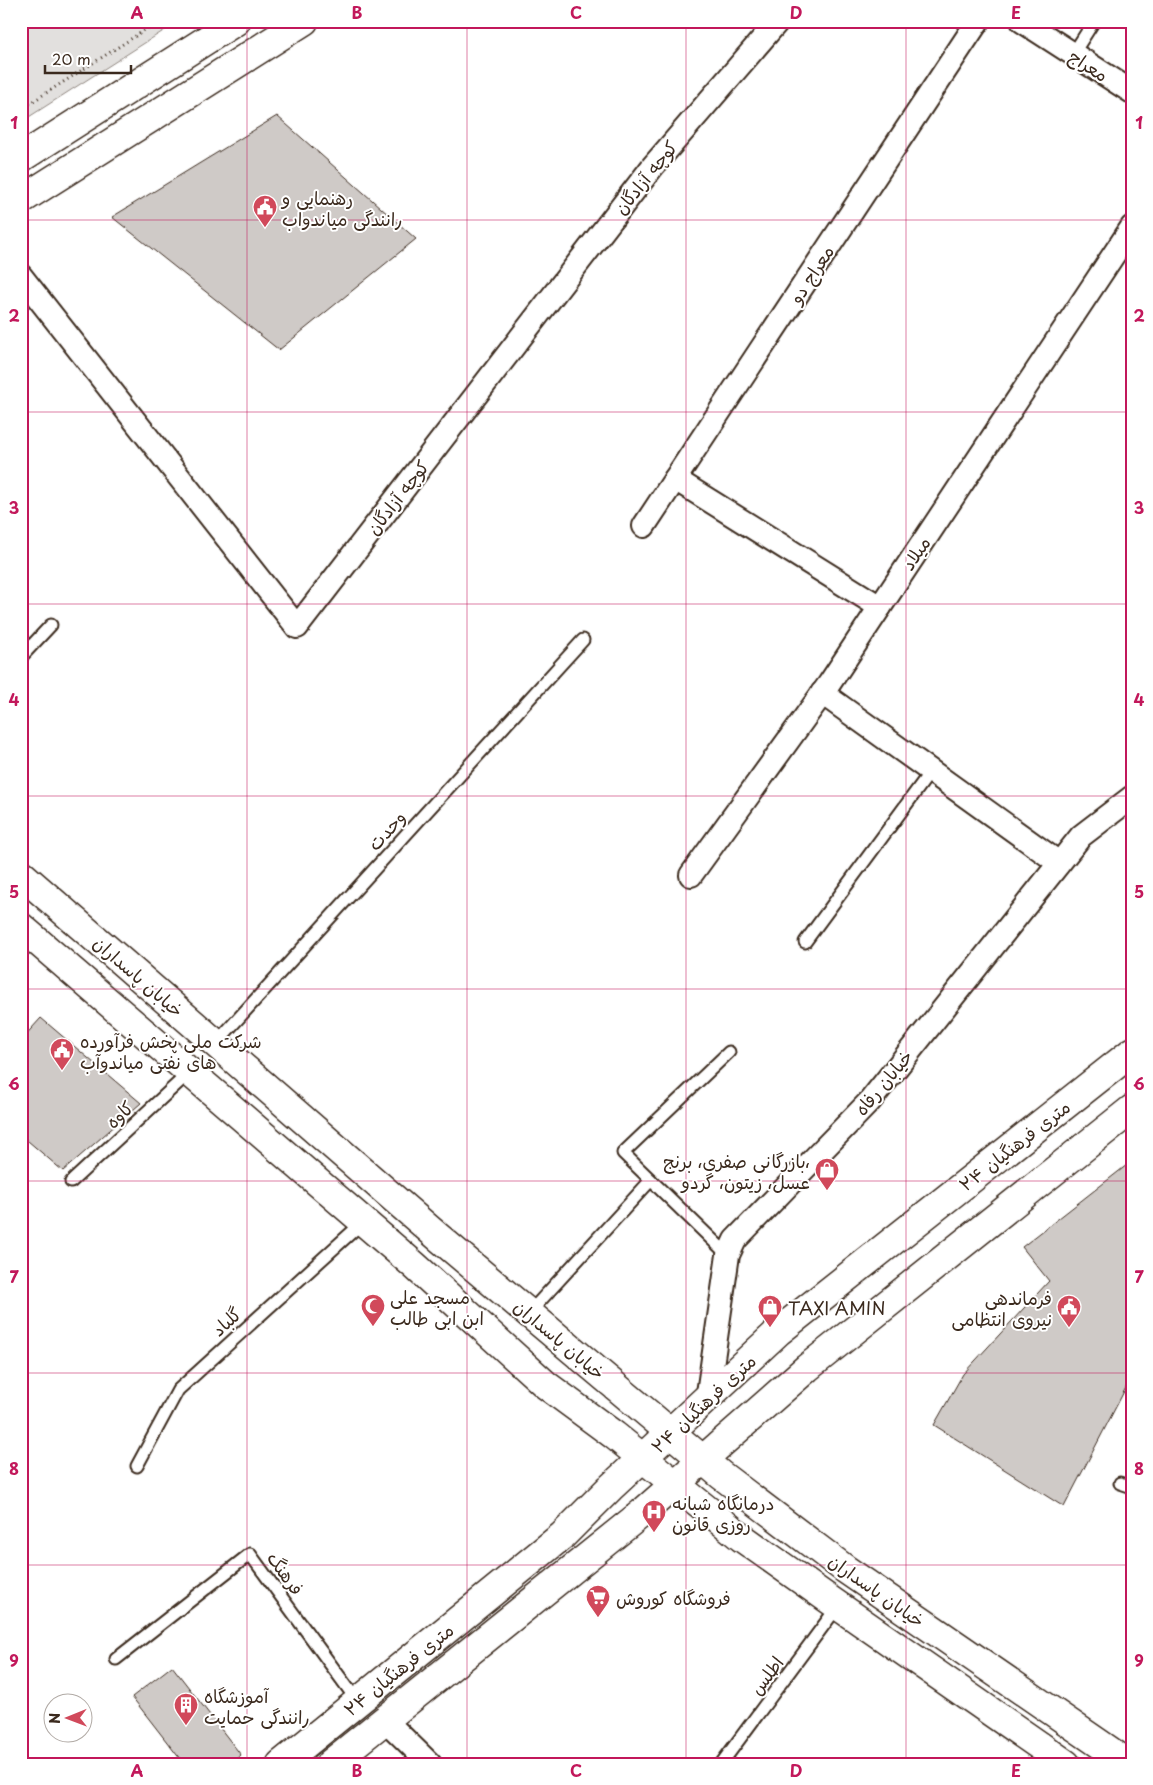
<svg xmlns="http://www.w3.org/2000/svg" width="1153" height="1785" font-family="'Playpen Sans','Playpen Sans Arabic',sans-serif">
<rect width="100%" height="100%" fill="#fff"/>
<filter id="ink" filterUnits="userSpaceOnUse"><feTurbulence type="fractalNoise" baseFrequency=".02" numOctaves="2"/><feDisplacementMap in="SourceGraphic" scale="10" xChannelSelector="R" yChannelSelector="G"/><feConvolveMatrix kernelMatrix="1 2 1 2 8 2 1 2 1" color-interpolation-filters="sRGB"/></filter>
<g filter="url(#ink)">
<polygon fill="#e2e0de" stroke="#8e857e" points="21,21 179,21 21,122"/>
<g fill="#cfcac7" stroke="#3b2a1e">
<polygon points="277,116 416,239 279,350 112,217"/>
<polygon points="41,1018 141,1103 63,1171 21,1135 21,1040"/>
<polygon points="1132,1161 1132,1376 1064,1507 934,1425 963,1374 1049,1281 1022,1247"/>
<polygon points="172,1666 241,1755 231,1764 184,1764 132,1697"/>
</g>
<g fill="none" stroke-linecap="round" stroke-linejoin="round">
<defs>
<g id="lane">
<polyline points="1073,54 1094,21"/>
<polyline points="21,657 51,625"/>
<polyline points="805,942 931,771"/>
<polyline points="216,1043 583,640"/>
<polyline points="71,1182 190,1072"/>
<polyline points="728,1255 623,1153 729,1052"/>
<polyline points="529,1313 651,1180"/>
<polyline points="137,1466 178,1390 363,1222"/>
<polyline points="1120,1483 1132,1487"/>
<polyline points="116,1659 250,1554 358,1702"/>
<polyline points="721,1764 838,1606"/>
</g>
<g id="street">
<polyline points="1022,21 1132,92"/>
<polyline points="21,276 297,627 653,166 778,21"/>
<polyline points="675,479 880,607"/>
<polyline points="644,526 978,21"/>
<polyline points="822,693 1059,863"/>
<polyline points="691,875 829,684 1132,227"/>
<polyline points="707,1400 728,1255 735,1240 870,1101 1081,836 1132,797"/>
<polyline points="385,1720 430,1764"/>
</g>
<g id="secondary">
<polyline points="21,158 236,21"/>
<polyline points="21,200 304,21"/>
<polyline points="21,874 437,1236 721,1475 845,1569 1129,1764"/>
<polyline points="21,927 414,1265 546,1385 614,1435 741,1537 827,1598 1066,1764"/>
<polyline points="281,1764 563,1535 610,1488 779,1331 1132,1052"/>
<polyline points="330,1764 642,1513 807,1368 1132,1109"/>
</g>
</defs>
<use href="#lane" stroke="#3b2a1e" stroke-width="15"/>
<use href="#street" stroke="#3b2a1e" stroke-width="26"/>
<use href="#secondary" stroke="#3b2a1e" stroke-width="31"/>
<polyline stroke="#3b2a1e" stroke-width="3" stroke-dasharray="1 4" stroke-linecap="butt" points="21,109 159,21"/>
<use href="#lane" stroke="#fff" stroke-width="11"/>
<use href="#street" stroke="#fff" stroke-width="22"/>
<use href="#secondary" stroke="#fff" stroke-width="28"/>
</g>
</g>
<path fill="none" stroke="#c2185b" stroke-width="1" stroke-opacity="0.55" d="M247,21V1764M467,21V1764M686,21V1764M906,21V1764M21,220H1132M21,412H1132M21,604H1132M21,796H1132M21,989H1132M21,1181H1132M21,1373H1132M21,1565H1132"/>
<defs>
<symbol id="civic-pin" viewBox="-11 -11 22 30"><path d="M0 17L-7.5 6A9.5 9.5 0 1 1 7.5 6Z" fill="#d1495b" stroke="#fff"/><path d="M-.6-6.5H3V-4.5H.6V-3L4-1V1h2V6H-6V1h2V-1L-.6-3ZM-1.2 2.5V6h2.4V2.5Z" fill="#fff"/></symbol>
<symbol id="shop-pin" viewBox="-11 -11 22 30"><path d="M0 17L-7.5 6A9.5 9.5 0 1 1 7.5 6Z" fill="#d1495b" stroke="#fff"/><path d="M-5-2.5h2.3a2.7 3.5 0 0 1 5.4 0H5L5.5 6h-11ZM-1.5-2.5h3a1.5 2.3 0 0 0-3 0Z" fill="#fff"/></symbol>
<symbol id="mosque-pin" viewBox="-11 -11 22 30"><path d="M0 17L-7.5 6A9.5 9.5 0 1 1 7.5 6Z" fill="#d1495b" stroke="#fff"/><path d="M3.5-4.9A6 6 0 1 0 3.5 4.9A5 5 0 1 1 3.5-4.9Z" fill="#fff"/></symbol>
<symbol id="hospital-pin" viewBox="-11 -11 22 30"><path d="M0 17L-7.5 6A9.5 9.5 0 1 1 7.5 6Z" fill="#d1495b" stroke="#fff"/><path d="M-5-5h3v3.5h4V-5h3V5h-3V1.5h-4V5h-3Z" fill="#fff"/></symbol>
<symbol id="supermarket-pin" viewBox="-11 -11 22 30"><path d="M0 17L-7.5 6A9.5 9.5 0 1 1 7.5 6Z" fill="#d1495b" stroke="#fff"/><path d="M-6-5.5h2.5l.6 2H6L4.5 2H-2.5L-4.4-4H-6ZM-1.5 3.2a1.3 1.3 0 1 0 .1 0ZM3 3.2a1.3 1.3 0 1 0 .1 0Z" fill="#fff"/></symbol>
<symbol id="building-pin" viewBox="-11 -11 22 30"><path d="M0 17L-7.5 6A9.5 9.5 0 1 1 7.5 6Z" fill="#d1495b" stroke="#fff"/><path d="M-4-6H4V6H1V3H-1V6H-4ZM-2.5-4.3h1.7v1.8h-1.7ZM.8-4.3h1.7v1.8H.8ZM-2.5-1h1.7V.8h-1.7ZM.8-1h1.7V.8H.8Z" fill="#fff"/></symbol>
</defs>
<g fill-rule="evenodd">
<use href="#civic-pin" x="251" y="193" width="28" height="38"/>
<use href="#civic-pin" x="48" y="1036" width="28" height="38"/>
<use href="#shop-pin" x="813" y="1156" width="28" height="38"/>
<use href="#mosque-pin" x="359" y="1292" width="28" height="38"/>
<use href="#shop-pin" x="756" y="1293" width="28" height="38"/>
<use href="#civic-pin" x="1055" y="1293" width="28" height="38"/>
<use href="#hospital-pin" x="640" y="1498" width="28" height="38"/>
<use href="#supermarket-pin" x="584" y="1583" width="28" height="38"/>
<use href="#building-pin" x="172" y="1691" width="28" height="38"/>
</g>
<g text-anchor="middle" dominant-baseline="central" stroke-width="4" stroke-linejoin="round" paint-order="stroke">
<g font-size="18" fill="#3b2a1e" stroke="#fff">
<text transform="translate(1089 65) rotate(33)">معراج</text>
<text transform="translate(645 177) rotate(-51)">کوچه آزادگان</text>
<text transform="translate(811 274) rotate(-57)">معراج دو</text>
<text transform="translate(397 497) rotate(-52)">کوچه آزادگان</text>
<text transform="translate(915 553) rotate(-56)">میلاد</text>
<text transform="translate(386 830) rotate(-48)">وحدت</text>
<text transform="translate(139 976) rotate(41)">خیابان پاسداران</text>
<text transform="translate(883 1082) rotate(-50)">خیابان رفاه</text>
<text transform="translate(119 1114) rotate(-43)">کاوه</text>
<text transform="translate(1014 1145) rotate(-38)">۲۴ متری فرهنگیان</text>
<text transform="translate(226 1321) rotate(-42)">گلباد</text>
<text transform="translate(560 1339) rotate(40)">خیابان پاسداران</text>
<text transform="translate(703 1403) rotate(-43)">۲۴ متری فرهنگیان</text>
<text transform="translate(286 1573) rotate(54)">فرهنگ</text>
<text transform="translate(877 1590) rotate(35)">خیابان پاسداران</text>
<text transform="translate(398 1669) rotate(-39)">۲۴ متری فرهنگیان</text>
<text transform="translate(766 1675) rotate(-53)">اطلس</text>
</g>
<g font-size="18" fill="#3b2a1e" stroke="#fff" text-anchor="start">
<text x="282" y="197">رهنمایی و<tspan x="282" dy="21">رانندگی میاندواب</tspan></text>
<text x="80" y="1040">شرکت ملی پخش فرآورده<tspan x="80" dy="21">های نفتی میاندوآب</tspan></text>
<text x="810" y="1160" text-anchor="end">بازرگانی صفری، برنج،<tspan x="810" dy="21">عسل، زیتون، گردو</tspan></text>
<text x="390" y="1296">مسجد علی<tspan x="390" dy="21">ابن ابی طالب</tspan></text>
<text x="1052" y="1297" text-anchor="end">فرماندهی<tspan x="1052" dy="21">نیروی انتظامی</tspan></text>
<text x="788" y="1307">TAXI AMIN</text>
<text x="672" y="1502">درمانگاه شبانه<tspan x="672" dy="21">روزی قانون</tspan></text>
<text x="616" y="1597">فروشگاه کوروش</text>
<text x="204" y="1695">آموزشگاه<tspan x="204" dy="21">رانندگی حمایت</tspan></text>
</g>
</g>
<rect width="1153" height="1785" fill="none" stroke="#fff" stroke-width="55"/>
<g transform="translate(68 1718) rotate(269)"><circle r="24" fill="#ffffff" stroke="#b1aaa5"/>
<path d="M0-4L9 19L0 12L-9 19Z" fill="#d1495b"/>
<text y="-8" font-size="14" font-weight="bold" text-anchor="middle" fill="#3b2a1e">N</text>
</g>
<path d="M45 65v8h86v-8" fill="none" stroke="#3b2a1e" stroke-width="2.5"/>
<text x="52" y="65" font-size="15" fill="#3b2a1e" stroke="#ffffff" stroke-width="4" paint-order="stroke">20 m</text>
<rect x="28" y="28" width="1098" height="1730" fill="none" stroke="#c2185b" stroke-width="2"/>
<g font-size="16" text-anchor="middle" font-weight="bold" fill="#c2185b">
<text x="137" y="19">A</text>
<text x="357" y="19">B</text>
<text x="576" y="19">C</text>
<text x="796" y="19">D</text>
<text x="1016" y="19">E</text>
<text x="14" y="129">1</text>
<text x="1139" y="129">1</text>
<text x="14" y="322">2</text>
<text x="1139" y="322">2</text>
<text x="14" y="514">3</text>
<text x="1139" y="514">3</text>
<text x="14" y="706">4</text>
<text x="1139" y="706">4</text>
<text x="14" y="898">5</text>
<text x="1139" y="898">5</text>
<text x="14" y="1090">6</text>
<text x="1139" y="1090">6</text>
<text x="14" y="1283">7</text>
<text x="1139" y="1283">7</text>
<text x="14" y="1475">8</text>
<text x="1139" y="1475">8</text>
<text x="14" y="1667">9</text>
<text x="1139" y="1667">9</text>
<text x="137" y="1777">A</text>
<text x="357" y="1777">B</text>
<text x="576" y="1777">C</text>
<text x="796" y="1777">D</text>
<text x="1016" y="1777">E</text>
</g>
</svg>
